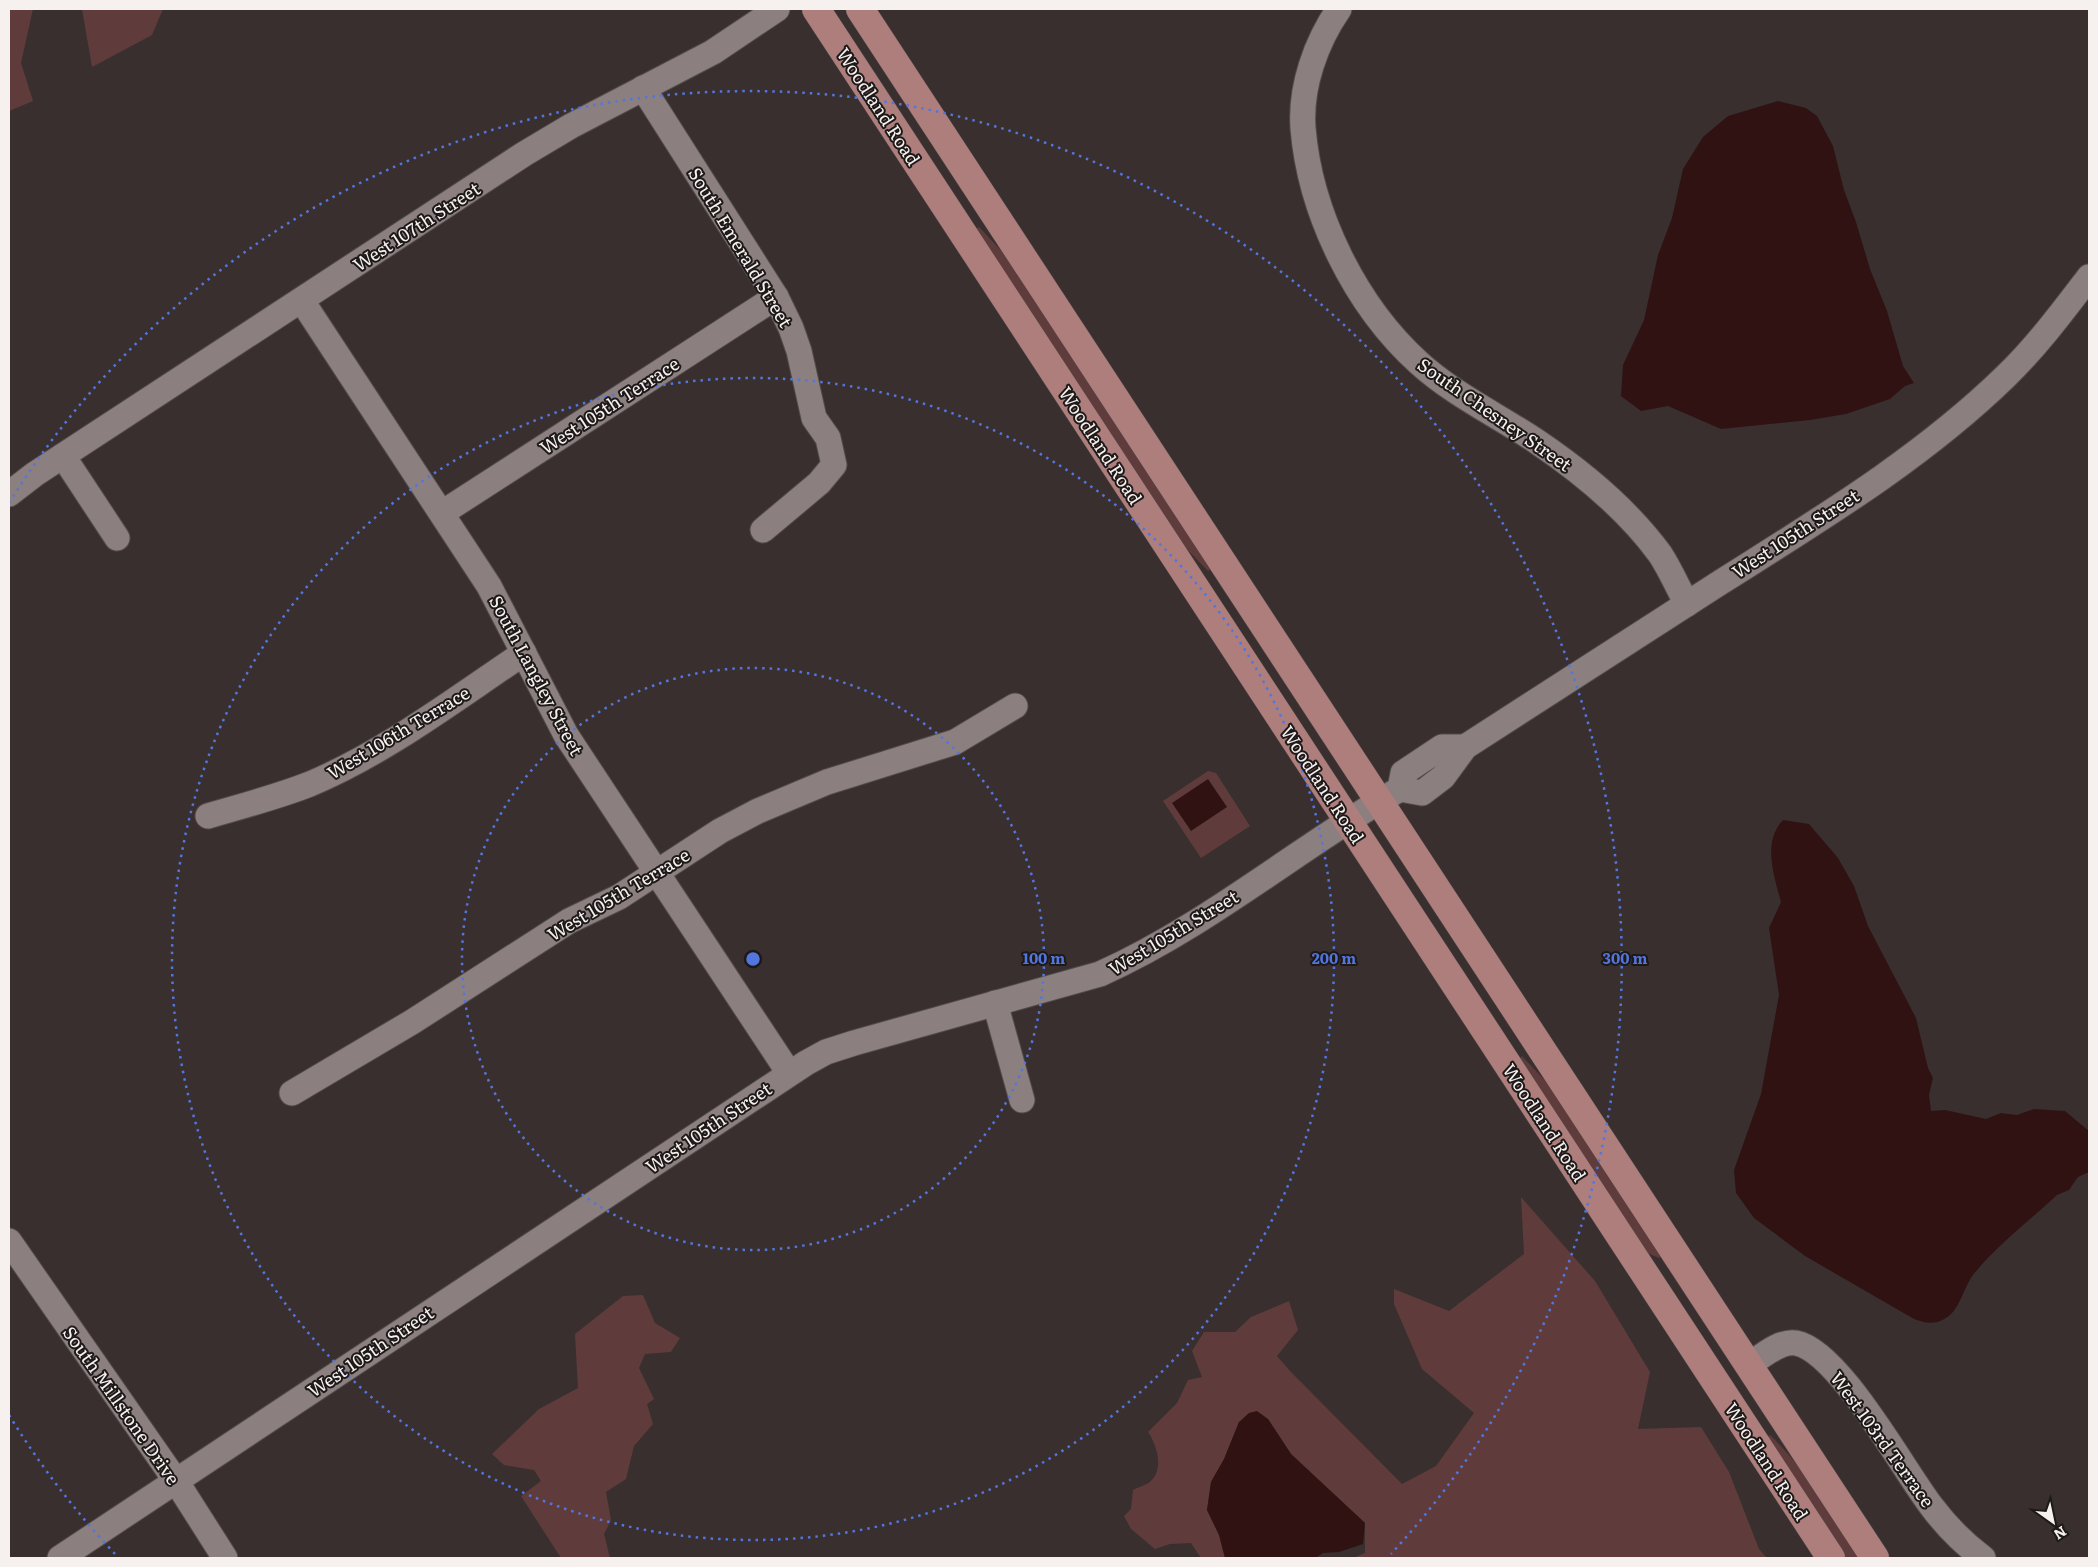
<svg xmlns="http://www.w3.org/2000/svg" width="2098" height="1567" font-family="Literata,serif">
<rect width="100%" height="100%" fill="#392f2f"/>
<g fill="#5f3c3b">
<polygon points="9,9 33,9 21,63 33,101 9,111"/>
<polygon points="82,9 163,9 152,35 92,67"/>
<polygon points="979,227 1009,259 1214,567 1208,571 1177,539 974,230"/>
<polygon points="1208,771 1216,773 1250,826 1201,858 1163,801"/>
<polygon points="1522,1056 1553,1089 1663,1256 1659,1258 1645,1252 1518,1060"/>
<path d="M1521,1197L1595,1281L1650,1372L1638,1429L1701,1427L1729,1472L1759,1549L1767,1558H1353L1365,1553V1523L1291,1454L1268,1419L1239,1422L1224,1459L1211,1482L1207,1510L1219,1535L1225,1558H1201L1191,1543L1170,1544L1155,1549L1131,1529L1124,1516L1131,1509L1133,1490C1138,1487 1147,1485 1151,1481C1164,1468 1157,1445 1148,1432L1177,1403L1188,1380L1202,1377L1192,1351L1204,1332H1235L1251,1317L1289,1301L1298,1330L1277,1356L1290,1371L1402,1484L1436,1466L1474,1413L1422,1369L1394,1304V1289L1449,1311L1524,1254Z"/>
<polygon points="643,1295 655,1323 680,1338 671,1352 645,1354 639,1368 654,1399 647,1404 653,1424 634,1446 626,1479 606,1492 611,1520 604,1534 610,1558 561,1558 521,1496 541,1481 534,1470 504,1465 492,1454 539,1409 578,1388 575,1334 623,1296"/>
<path d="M1770,1435C1807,1471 1833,1515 1861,1558H1845L1765,1438Z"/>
</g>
<g fill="#311212">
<polygon points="1778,101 1806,108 1817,116 1833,146 1844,190 1856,222 1870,269 1887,311 1903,366 1914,383 1905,386 1890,399 1846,414 1810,420 1721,429 1668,406 1641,411 1621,396 1623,365 1644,320 1658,255 1672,218 1683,169 1703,137 1728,116"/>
<polygon points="1208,779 1227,807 1191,831 1172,803"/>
<path d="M1783,820L1809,824L1838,858L1854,886L1868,926L1916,1018L1928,1068L1933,1078L1929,1095L1931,1111L1945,1110L1986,1119L2001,1113L2017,1115L2034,1109L2065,1111L2089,1131V1172L2078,1177L2069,1190L2057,1195C2029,1221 1997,1245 1973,1275C1964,1287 1961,1305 1950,1315C1938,1325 1928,1324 1914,1319L1805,1256L1754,1218L1736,1193L1734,1170L1761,1094L1779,995L1769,928L1781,902C1774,876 1762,842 1783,820Z"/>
<polygon points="1257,1411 1268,1419 1291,1454 1365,1523 1363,1544 1339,1552 1323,1553 1315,1558 1225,1558 1219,1535 1207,1510 1211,1482 1224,1459 1239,1422 1249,1413"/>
</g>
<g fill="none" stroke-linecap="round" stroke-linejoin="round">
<defs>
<g id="minor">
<path d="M1339,9C1316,42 1300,87 1303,128C1310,213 1355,305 1419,363C1453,394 1497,415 1536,441C1582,472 1627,509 1660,554C1670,569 1678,588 1687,604"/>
<polyline points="643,88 776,297 791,328 799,351 814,418 828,438 834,465 819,483 763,530"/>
<polyline points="302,301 489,586 566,735 789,1073"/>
<polyline points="63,456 117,538"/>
<polyline points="9,494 35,474 524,154 571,126 713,52 777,9"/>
<polyline points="442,513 776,297"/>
<polyline points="1400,789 1403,773 1442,747 1465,747"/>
<path d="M208,816C242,806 277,797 310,784C386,752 455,699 524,653"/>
<polyline points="995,1003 1022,1100"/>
<polyline points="292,1093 412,1022 569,921 619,897 720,831 758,811 827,782 955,742 1015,706"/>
<polyline points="9,1241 176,1481 225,1558"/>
<path d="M1749,1365C1761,1357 1780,1340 1796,1343C1839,1351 1904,1471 1932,1507C1947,1527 1963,1543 1983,1558"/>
<path d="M60,1558L806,1063L826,1052L854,1043L1100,974C1207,926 1298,848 1400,789L1422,793L1443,777L1465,747C1551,692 1636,637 1721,582C1819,520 1922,458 2006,376C2037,346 2063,311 2089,277"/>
</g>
<g id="major">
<polyline points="816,9 1831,1558"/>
<polyline points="860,9 1875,1558"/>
</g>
</defs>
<use href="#minor" stroke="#534b4b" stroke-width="27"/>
<use href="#major" stroke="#534b4b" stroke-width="29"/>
<use href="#minor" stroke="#8b7f7f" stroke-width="25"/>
<use href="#major" stroke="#ae7e7c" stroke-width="28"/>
</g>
<g fill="none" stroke="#5376de" stroke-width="2.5" stroke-dasharray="2.5 5">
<circle cx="753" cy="959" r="291"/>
<circle cx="753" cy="959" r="581"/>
<path d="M115 1554A872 872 0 0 1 9 1415M9 503A872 872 0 1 1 1391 1554"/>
</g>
<g text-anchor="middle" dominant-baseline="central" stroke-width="4" stroke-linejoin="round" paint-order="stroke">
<g font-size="18" fill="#f6f0ef" stroke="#1d1918">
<text transform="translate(879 106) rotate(57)">Woodland Road</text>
<text transform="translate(416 226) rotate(-33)">West 107th Street</text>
<text transform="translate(741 247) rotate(59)">South Emerald Street</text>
<text transform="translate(609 405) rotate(-33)">West 105th Terrace</text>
<text transform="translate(1495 414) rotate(35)">South Chesney Street</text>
<text transform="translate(1101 445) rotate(57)">Woodland Road</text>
<text transform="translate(1795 533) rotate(-33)">West 105th Street</text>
<text transform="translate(537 675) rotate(62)">South Langley Street</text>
<text transform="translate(398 732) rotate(-31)">West 106th Terrace</text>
<text transform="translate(1323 784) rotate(57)">Woodland Road</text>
<text transform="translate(618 894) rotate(-31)">West 105th Terrace</text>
<text transform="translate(1173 932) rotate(-31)">West 105th Street</text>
<text transform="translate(1545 1122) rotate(57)">Woodland Road</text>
<text transform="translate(708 1127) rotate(-34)">West 105th Street</text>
<text transform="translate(370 1351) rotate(-34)">West 105th Street</text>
<text transform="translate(122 1405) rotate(55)">South Millstone Drive</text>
<text transform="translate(1883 1439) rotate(54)">West 103rd Terrace</text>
<text transform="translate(1767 1461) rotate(57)">Woodland Road</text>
</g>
</g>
<circle cx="753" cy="959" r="8" fill="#5376de" stroke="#1d1918" stroke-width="2.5"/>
<g font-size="15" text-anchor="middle" font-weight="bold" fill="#5376de" stroke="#1d1918" stroke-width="4" stroke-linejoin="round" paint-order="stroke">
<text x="1044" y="964">100 m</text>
<text x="1334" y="964">200 m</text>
<text x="1625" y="964">300 m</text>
</g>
<rect width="2098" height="1567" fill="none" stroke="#f6f0ef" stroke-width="20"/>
<g transform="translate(2053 1522) rotate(147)" stroke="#1d1918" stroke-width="4" paint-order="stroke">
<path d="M0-4L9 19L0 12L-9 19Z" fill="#f6f0ef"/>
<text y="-8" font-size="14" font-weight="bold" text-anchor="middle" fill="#f6f0ef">N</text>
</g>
</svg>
